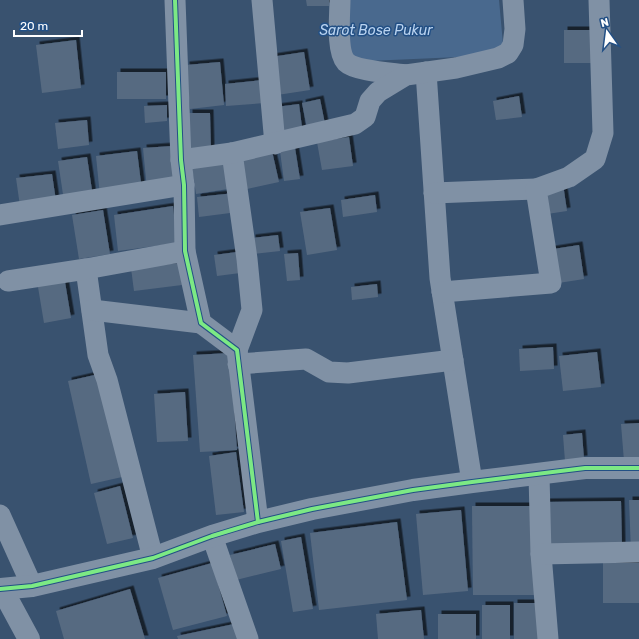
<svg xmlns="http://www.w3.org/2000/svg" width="639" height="639" font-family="Rubik,sans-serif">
<defs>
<filter id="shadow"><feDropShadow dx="3.5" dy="-3.5" stdDeviation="0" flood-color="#0009"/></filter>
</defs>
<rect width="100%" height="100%" fill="#39526f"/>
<polygon fill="#49698e" points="344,0 499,0 504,55 346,62"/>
<g fill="#576a81" filter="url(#shadow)">
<polygon points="306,0 329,0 329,6 307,6"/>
<rect x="564" y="30" width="29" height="33"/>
<polygon points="76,40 81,88 42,93 36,45"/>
<polygon points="304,52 310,90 277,95 271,57"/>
<polygon points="220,62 224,105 190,109 186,65"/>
<rect x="117" y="72" width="49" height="27"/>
<polygon points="262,80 264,103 226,106 225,84"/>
<polygon points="519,96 522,117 496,120 493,101"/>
<polygon points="320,99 326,129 308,133 302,103"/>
<polygon points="299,104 303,135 280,138 276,107"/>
<polygon points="167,105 167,121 145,123 144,106"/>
<polygon points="189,113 210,113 211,152 190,152"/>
<polygon points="87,120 89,145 58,149 55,123"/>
<polygon points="349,137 353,166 322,170 317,142"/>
<polygon points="172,146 176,186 147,189 143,148"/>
<polygon points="295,148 300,179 284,181 280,151"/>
<polygon points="137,151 142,191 100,196 96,156"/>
<polygon points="272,151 279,182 247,189 241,157"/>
<polygon points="87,157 93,197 64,201 58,161"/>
<polygon points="230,161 234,188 196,194 192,167"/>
<polygon points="52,174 56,201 20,206 16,178"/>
<polygon points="563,184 567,211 547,214 543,187"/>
<polygon points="235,193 238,212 199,217 197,197"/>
<polygon points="375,195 377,212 343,217 341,200"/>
<polygon points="173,206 177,243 118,251 114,215"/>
<polygon points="330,208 337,250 307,255 300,212"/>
<polygon points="103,210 110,254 79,259 72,215"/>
<polygon points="278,235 280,251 253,254 252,238"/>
<polygon points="579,245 584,279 552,284 547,250"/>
<polygon points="237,252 240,273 217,276 214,255"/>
<polygon points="298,253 300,280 287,281 284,254"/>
<polygon points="179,263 182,285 134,291 131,268"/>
<polygon points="64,276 71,318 44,323 37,281"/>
<polygon points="377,284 378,297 352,300 351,287"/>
<polygon points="553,347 554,369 520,371 519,349"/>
<polygon points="597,352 601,387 563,391 559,356"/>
<polygon points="230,353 237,450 200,452 193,355"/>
<polygon points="99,374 122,477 91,484 68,381"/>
<polygon points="185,392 188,441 157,442 154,394"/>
<polygon points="639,423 639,459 624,461 621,424"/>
<polygon points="582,433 584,459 565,461 563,435"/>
<polygon points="236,452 244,512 216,515 209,456"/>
<polygon points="120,486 133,538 107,544 94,493"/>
<polygon points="629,500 639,500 639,550 631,551"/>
<polygon points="621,501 622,547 545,548 544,502"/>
<polygon points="472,506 536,506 537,595 473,595"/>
<polygon points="461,510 468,591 423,595 416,514"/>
<polygon points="397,522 407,600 319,610 310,533"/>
<polygon points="301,537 313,609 293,612 281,541"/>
<polygon points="275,544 281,569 236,580 230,555"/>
<polygon points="212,563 227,616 173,630 158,578"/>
<rect x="603" y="563" width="36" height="40"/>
<polygon points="130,589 145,639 64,639 56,611"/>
<rect x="514" y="603" width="29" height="36"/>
<rect x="482" y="605" width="28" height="34"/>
<polygon points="421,610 424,639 378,639 376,614"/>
<rect x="438" y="614" width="38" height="25"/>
<polygon points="234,624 238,639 178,639 177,636"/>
</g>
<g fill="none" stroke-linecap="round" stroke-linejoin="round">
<g stroke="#8091a5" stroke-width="21">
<polyline points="175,0 181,160 184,185 185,251 201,323 237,350 258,522"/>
<polyline points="262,0 275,144"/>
<path d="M340,0C340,14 336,51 346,62C355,71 392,73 406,75"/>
<polyline points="426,72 440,278 472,482"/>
<polyline points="232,153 247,259 252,310 237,350"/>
<polyline points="181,160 232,153 355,124 365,117 370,101 378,92 406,75 456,68 498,58 508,53 513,45 515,29 513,0"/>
<polyline points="434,193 536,189"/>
<polyline points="0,215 184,185"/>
<polyline points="86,269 98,355 107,380 153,558"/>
<polyline points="8,281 86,269 185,251"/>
<polyline points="442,292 551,283 536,189 569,177 595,159 603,133 599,0"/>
<polyline points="92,310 201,323"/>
<polyline points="238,364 306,359 329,372 348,373 453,360"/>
<polyline points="539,475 541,554 548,639"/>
<polyline points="0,515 32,586"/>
<polyline points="212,536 248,639"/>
<polyline points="541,554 639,552"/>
</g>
<g stroke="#8091a5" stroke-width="22">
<polyline points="0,589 32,586 153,558 212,536 258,522 312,509 413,490 472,482 585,468 639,468"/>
<polyline points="2,589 29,639"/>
</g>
<defs>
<g id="cycleway">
<polyline points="175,0 181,160 184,185 185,251 201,323 237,350 258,522"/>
<polyline points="0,589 32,586 153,558 212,536 258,522 312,509 413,490 472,482 585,468 639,468"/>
</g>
</defs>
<use href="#cycleway" stroke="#235085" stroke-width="6"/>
<use href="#cycleway" stroke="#7ce984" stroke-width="4"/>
</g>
<g text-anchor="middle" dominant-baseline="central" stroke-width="3" stroke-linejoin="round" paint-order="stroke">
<g font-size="14" font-style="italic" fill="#b9d3f0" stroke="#235085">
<text x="376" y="30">Sarot Bose Pukur</text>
</g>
</g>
<g transform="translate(607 32) rotate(346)" stroke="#235085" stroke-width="3" paint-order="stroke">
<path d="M0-3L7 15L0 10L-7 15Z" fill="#ffffff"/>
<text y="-6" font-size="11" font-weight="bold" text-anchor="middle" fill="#ffffff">N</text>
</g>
<path d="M14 30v6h68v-6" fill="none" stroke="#ffffff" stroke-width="2"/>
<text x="20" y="30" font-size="12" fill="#ffffff" stroke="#235085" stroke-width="3" paint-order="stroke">20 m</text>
</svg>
